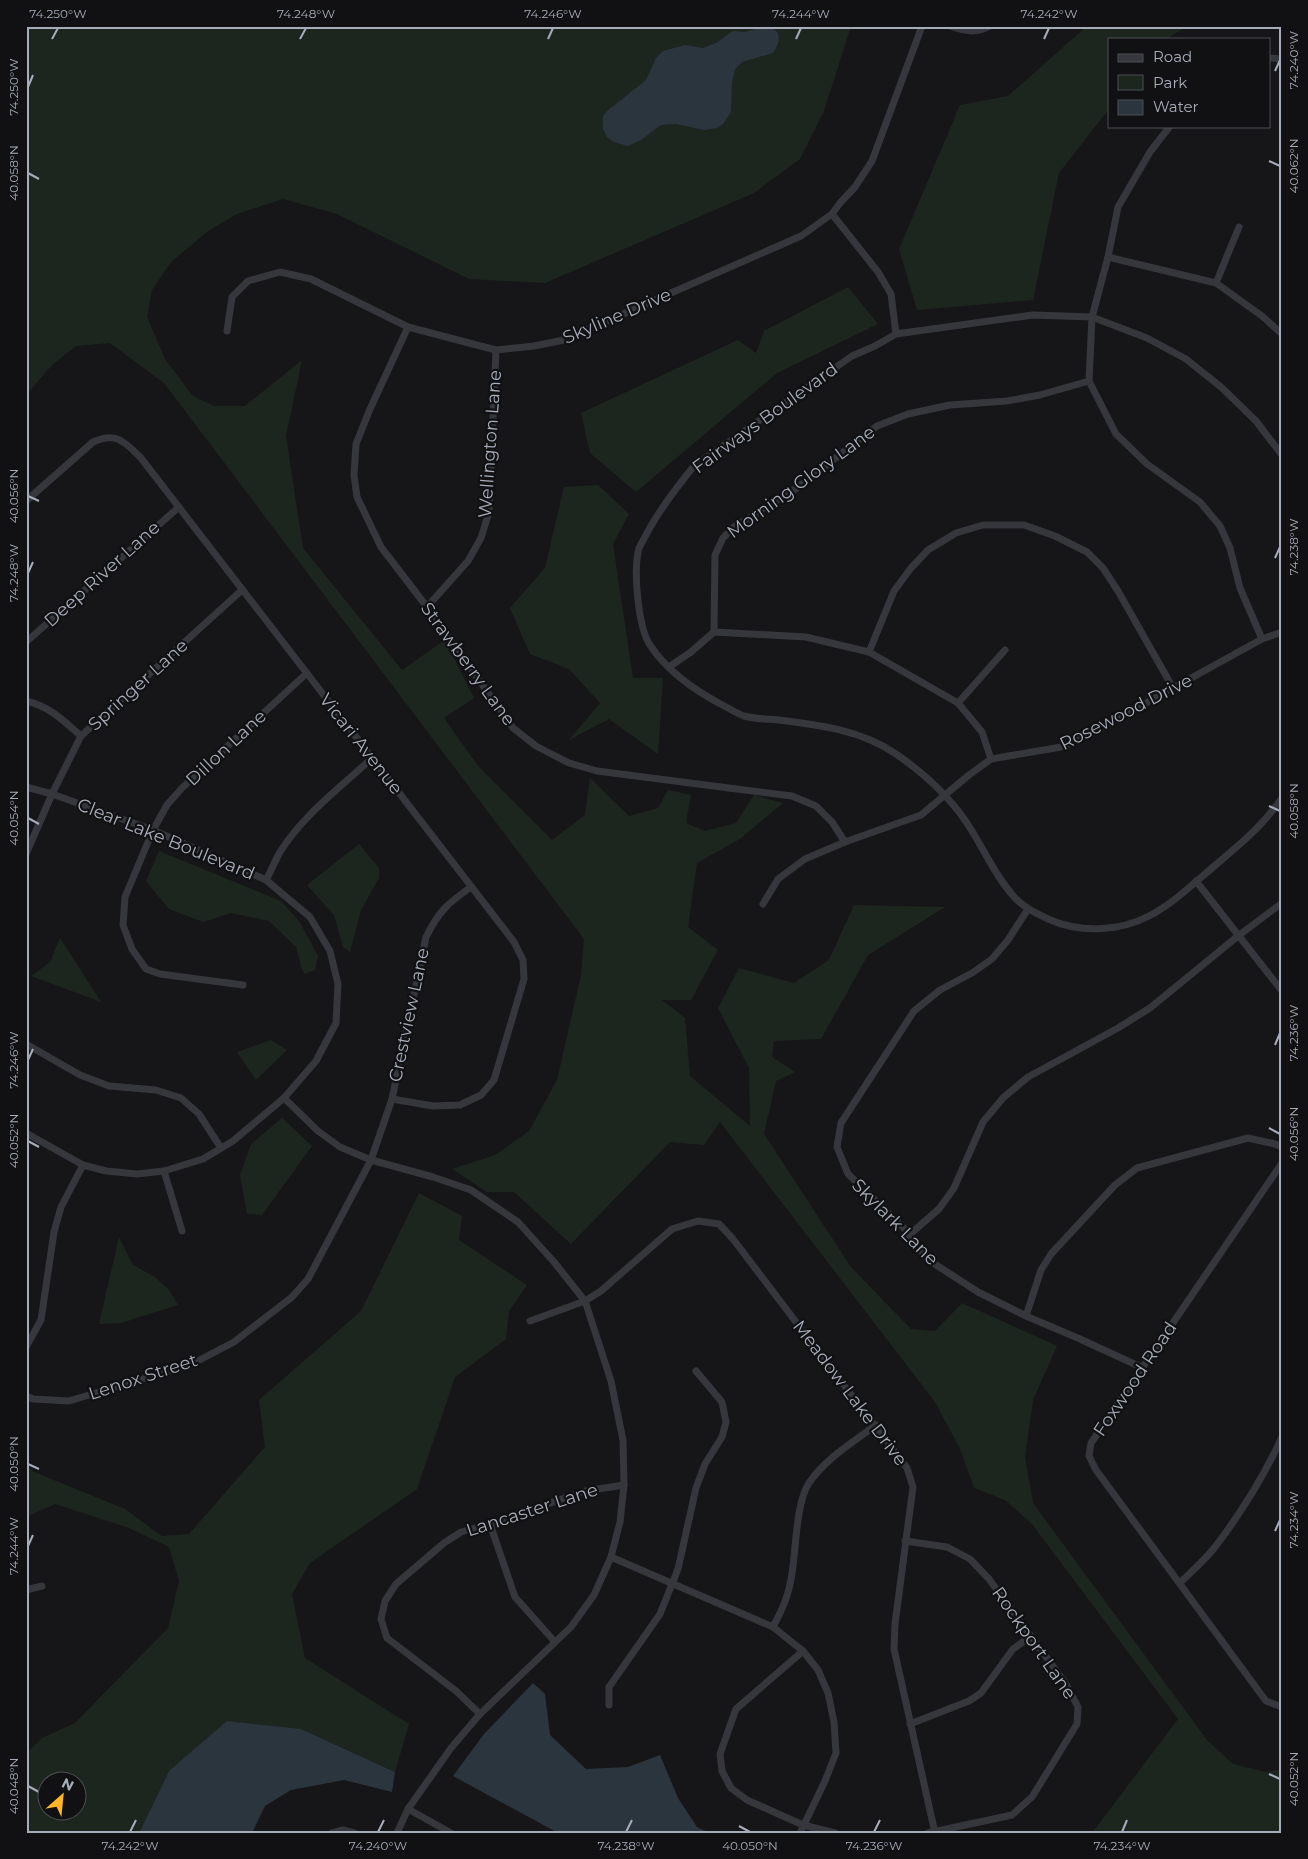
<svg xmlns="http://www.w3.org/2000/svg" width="1308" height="1859" font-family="Montserrat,sans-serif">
<rect width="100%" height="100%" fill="#161618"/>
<g fill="#1d261e" fill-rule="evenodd">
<polygon points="26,26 851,26 824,111 800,159 754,193 545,283 469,279 337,214 283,199 237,214 208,231 171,262 152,290 147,317 165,359 193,396 214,406 245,406 302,360 286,436 303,548 402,670 445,640 474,698 444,718 479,767 552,840 585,815 590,778 629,816 658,808 668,790 691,795 686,823 705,831 736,823 754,795 783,803 740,839 697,863 688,927 718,950 691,1000 662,1000 685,1018 690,1076 750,1126 749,1068 718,1008 739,968 794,983 829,960 854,905 945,907 868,955 821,1039 774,1041 772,1057 795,1072 776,1081 764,1134 851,1267 911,1329 935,1331 962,1303 1057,1346 1033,1400 1025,1457 1033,1503 1207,1740 1233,1764 1266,1772 1282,1769 1282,1833 1092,1833 1178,1719 1032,1524 1005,1500 974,1488 960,1449 935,1402 720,1122 704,1145 670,1142 571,1244 514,1192 487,1192 452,1169 495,1155 529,1131 557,1080 581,975 584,939 164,383 110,343 76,346 52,365 26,395"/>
<polygon points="1087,26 1188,26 1166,39 1109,39 1109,109 1059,173 1033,300 917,310 899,249 960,105 1008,96"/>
<polygon points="848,287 878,324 777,373 636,492 590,453 581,413 738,340 756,353 764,331"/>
<polygon points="598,485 629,514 613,544 633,678 663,678 658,754 609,719 569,740 600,703 569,669 530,654 510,608 545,568 564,487"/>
<polygon points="359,844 379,868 379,878 361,910 350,952 343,947 334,915 307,885"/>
<polygon points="159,851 281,901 299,921 318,956 315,970 305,974 302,970 296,947 269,921 231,913 203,922 169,909 146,881"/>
<polygon points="60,938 101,1002 31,976 50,962"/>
<polygon points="271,1040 287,1050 256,1080 237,1052"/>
<polygon points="282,1118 312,1146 262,1215 247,1214 240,1175 251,1144"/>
<path d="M419,1193L462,1216L459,1240L527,1285L509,1311L506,1339L455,1377L417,1489L310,1563L292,1594L305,1658L409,1724L395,1772L301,1729L169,1771L139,1833H26V1754L42,1738L75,1723L168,1628L179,1581L169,1547L129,1528L55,1504L26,1517V1466L34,1472L125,1509L162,1536L189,1534L265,1447L259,1400L361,1311ZM48,1782H78V1812H48Z"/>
<polygon points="119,1237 133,1265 155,1277 169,1290 178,1305 121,1323 99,1324"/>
</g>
<g fill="#2b353d">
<path d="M762,27C782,26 782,40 773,53L742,62L735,69L732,82L731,112L723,124L717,128L704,130L676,124L661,125L641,140L628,146L614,142L607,137L603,129V117L606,112L646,80L656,58L663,51L685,45L703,48L716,43L733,31L744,32Z"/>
<polygon points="533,1683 545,1694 550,1735 586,1769 628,1767 660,1755 678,1798 697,1827 710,1833 558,1833 453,1776 484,1734"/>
<polygon points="227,1721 301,1729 395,1772 392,1792 344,1780 291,1790 265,1806 252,1833 139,1833 169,1771"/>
</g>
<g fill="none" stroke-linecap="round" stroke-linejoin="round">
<g stroke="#36373d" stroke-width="7">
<path d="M950,26C964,31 976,34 990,26"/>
<polyline points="1269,58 1282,59"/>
<polyline points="1170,126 1150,152 1118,207 1108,257 1092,317 1089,381 1116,434 1147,464 1200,502 1220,526 1230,548 1240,588 1262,639"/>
<polyline points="832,214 878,272 891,294 896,334"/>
<polyline points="1108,257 1216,283 1262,316 1282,334"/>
<polyline points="1216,283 1239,227"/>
<polyline points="408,327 370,409 356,444 354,475 357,497 381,547 427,607 513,728 536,746 569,763 597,771 792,796 816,806 832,822 845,842"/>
<polyline points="227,331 232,297 248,281 280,272 311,279 408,327 496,350 534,346 564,340 801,236 832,214 840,203 855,187 872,161 922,26"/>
<path d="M1282,455L1256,421L1221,387L1186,359L1147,338L1092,317L1033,315L896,334L875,346L852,356L694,466C676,488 659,510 646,535C644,539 641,544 639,548C633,570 638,627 650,645C668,673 697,692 726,707C732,710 738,714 744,716C755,719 767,719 778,720C819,725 861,730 896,754C925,774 954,801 972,831C986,854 997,878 1015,898C1025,908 1036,913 1048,919C1079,933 1119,932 1149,916C1172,904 1192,885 1212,868C1240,844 1260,829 1282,798"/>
<path d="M26,501L93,442C116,431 125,442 141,458L514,942L523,960L524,979L494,1080L481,1095L460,1105L433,1106L392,1099"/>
<polyline points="427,607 468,561 481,538 489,512 496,350"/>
<polyline points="714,632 715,555 723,538 734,527 797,488 877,426 908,414 950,405 1007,401 1040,395 1089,381"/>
<polyline points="26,642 179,507"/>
<polyline points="869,652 894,591 911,568 928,550 956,533 983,525 1024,525 1055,536 1087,552 1103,568 1118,591 1173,688"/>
<polyline points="669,667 691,652 714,632 806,637 869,652 958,703 982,732 991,759"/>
<path d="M26,701C49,706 64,721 81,736"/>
<polyline points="958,703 1005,650"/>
<polyline points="26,787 52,794 153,830 266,880 310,917 330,951 338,984 336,1023 316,1061 284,1098 233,1141 203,1159 164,1171 137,1174 106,1171 83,1165 26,1133"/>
<polyline points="26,854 52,794 81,736 242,590"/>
<path d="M266,880C271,871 275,861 280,852C303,815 341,787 372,758"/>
<polyline points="1196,881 1282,991"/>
<polyline points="763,904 778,879 805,859 845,842 921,815 969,775 991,759 1061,747 1077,741 1262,639 1282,632"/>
<polyline points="1028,909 1008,940 992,959 972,973 940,990 914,1011 841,1123 837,1147 848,1174 903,1227 927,1259 978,1292 1026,1316 1080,1339 1143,1368"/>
<polyline points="243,985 160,974 146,969 132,949 123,925 125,897 153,830 167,805 182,788 307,673"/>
<polyline points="26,1044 80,1075 109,1086 156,1090 181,1098 199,1114 221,1148"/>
<polyline points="284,1098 318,1131 340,1147 371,1160 433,1177 471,1190 518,1222 554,1262 585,1301 611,1381 623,1440 624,1485 620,1522 611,1557 594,1595 571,1627 480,1714 451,1748 408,1809 397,1833"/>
<polyline points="1282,1163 1091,1443 1089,1456 1096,1470 1266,1701 1282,1707"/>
<polyline points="164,1171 182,1231"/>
<polyline points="909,1235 939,1209 954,1188 983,1122 1003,1098 1028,1077 1118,1028 1150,1008 1238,936 1282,903"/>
<polyline points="1026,1316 1041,1270 1051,1254 1115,1185 1137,1168 1248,1138 1275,1144 1282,1147"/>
<polyline points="530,1321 585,1301 601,1291 672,1229 698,1221 719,1224 733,1239 907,1468 913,1487 895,1624 894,1649 935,1833"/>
<polyline points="26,1347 41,1320 54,1232 61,1207 83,1165"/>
<path d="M26,1396L33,1399L69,1401L190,1365L234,1342L292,1297L308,1279L371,1160L392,1099L426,937C439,911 448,903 471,887"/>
<polyline points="490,1524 515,1597 555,1642"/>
<polyline points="905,1541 947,1547 970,1559 989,1579 1066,1684 1078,1707 1077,1724 1032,1797 1012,1815 928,1833"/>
<polyline points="611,1557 773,1627 803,1651 818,1670 828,1693 834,1722 836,1753 825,1781 800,1833"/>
<path d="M1180,1583C1191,1572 1205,1560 1215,1547C1241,1513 1264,1476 1282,1437"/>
<polyline points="26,1590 42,1586"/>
<path d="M773,1627C783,1608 789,1595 792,1573C796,1550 796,1502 809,1483C825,1459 853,1442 876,1425"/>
<polyline points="803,1651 736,1709 720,1754 722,1771 731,1788 747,1800 803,1825 835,1833"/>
<polyline points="609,1705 609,1687 660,1614 678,1569 696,1488 705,1464 722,1437 726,1422 722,1402 696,1371"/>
<polyline points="480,1714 456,1691 387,1638 381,1619 385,1601 396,1584 444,1543 461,1532 490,1524 585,1491 624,1485"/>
<polyline points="910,1724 969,1701 981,1693 1013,1649 1031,1636"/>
<polyline points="408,1809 451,1833"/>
<polyline points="332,1833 343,1830 354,1833"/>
</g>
</g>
<path fill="none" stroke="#a6acb9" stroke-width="2" d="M52,39L58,28M300,39L306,28M548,39L553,28M796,39L801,28M1044,39L1049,28M1275,71L1280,60M28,87L33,75M1269,161L1280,166M28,173L39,179M28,496L39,501M1275,558L1280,547M28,573L33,562M1269,806L1280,811M28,818L39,824M1275,1045L1280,1033M28,1060L33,1049M1269,1128L1280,1134M28,1141L39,1147M28,1464L39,1469M1275,1531L1280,1520M28,1546L33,1535M1269,1774L1280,1779M28,1786L39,1792M739,1826L750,1832M130,1832L136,1820M378,1832L384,1820M626,1832L632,1820M874,1832L880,1820M1122,1832L1127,1820"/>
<g text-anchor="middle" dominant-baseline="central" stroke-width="4.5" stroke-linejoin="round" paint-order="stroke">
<g font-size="18" fill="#a6acb9" stroke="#111113">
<text transform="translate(617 316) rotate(-23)">Skyline Drive</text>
<text transform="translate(765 418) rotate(-36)">Fairways Boulevard</text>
<text transform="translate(490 444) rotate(-86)">Wellington Lane</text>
<text transform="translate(801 482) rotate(-36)">Morning Glory Lane</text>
<text transform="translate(102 574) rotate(-42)">Deep River Lane</text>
<text transform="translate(468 664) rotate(54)">Strawberry Lane</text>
<text transform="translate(138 685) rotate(-42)">Springer Lane</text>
<text transform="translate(1126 712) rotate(-27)">Rosewood Drive</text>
<text transform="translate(361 744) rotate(52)">Vicari Avenue</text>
<text transform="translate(226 748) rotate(-43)">Dillon Lane</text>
<text transform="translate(166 839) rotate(22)">Clear Lake Boulevard</text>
<text transform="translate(409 1015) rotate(-78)">Crestview Lane</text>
<text transform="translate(895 1222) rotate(45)">Skylark Lane</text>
<text transform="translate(143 1377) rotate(-18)">Lenox Street</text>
<text transform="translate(1135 1379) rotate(-56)">Foxwood Road</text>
<text transform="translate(850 1393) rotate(53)">Meadow Lake Drive</text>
<text transform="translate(532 1510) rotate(-18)">Lancaster Lane</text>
<text transform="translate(1034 1643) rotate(55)">Rockport Lane</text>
</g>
</g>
<rect width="1308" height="1859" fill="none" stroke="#111113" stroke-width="55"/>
<rect x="1108" y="38" width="162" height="90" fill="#111113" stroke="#4d4f55"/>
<rect x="1118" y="54" width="25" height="8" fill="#36373d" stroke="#4d4f55"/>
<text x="1153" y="62" font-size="15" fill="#a6acb9">Road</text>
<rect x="1118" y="75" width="25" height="15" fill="#1d261e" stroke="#4d4f55"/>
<text x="1153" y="88" font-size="15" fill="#a6acb9">Park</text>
<rect x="1118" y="100" width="25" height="15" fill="#2b353d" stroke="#4d4f55"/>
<text x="1153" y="112" font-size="15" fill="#a6acb9">Water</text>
<g transform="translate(62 1796) rotate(27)"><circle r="24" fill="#111113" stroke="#4d4f55"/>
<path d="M0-4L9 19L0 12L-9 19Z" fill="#ffb627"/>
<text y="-8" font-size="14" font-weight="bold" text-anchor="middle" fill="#a6acb9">N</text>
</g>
<rect x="28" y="28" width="1252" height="1804" fill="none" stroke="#a6acb9" stroke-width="2"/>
<g font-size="12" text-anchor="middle" fill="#a6acb9">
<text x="58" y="18">74.250°W</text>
<text x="306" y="18">74.248°W</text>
<text x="553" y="18">74.246°W</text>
<text x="801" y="18">74.244°W</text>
<text x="1049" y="18">74.242°W</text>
<text transform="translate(1294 60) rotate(-90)" y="4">74.240°W</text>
<text transform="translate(14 87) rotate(-90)" y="4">74.250°W</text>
<text transform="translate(1294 166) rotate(-90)" y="4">40.062°N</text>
<text transform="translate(14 173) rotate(-90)" y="4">40.058°N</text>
<text transform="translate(14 496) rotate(-90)" y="4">40.056°N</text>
<text transform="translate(1294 547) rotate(-90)" y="4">74.238°W</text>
<text transform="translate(14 573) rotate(-90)" y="4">74.248°W</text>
<text transform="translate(1294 811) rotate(-90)" y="4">40.058°N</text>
<text transform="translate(14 818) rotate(-90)" y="4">40.054°N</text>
<text transform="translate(1294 1033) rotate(-90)" y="4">74.236°W</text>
<text transform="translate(14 1060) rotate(-90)" y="4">74.246°W</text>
<text transform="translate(1294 1134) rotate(-90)" y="4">40.056°N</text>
<text transform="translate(14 1141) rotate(-90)" y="4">40.052°N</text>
<text transform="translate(14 1464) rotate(-90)" y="4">40.050°N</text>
<text transform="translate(1294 1520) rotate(-90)" y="4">74.234°W</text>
<text transform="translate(14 1546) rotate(-90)" y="4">74.244°W</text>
<text transform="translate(1294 1779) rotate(-90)" y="4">40.052°N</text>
<text transform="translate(14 1786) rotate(-90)" y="4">40.048°N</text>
<text x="130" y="1850">74.242°W</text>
<text x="378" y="1850">74.240°W</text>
<text x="626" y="1850">74.238°W</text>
<text x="750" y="1850">40.050°N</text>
<text x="874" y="1850">74.236°W</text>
<text x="1122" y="1850">74.234°W</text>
</g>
</svg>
